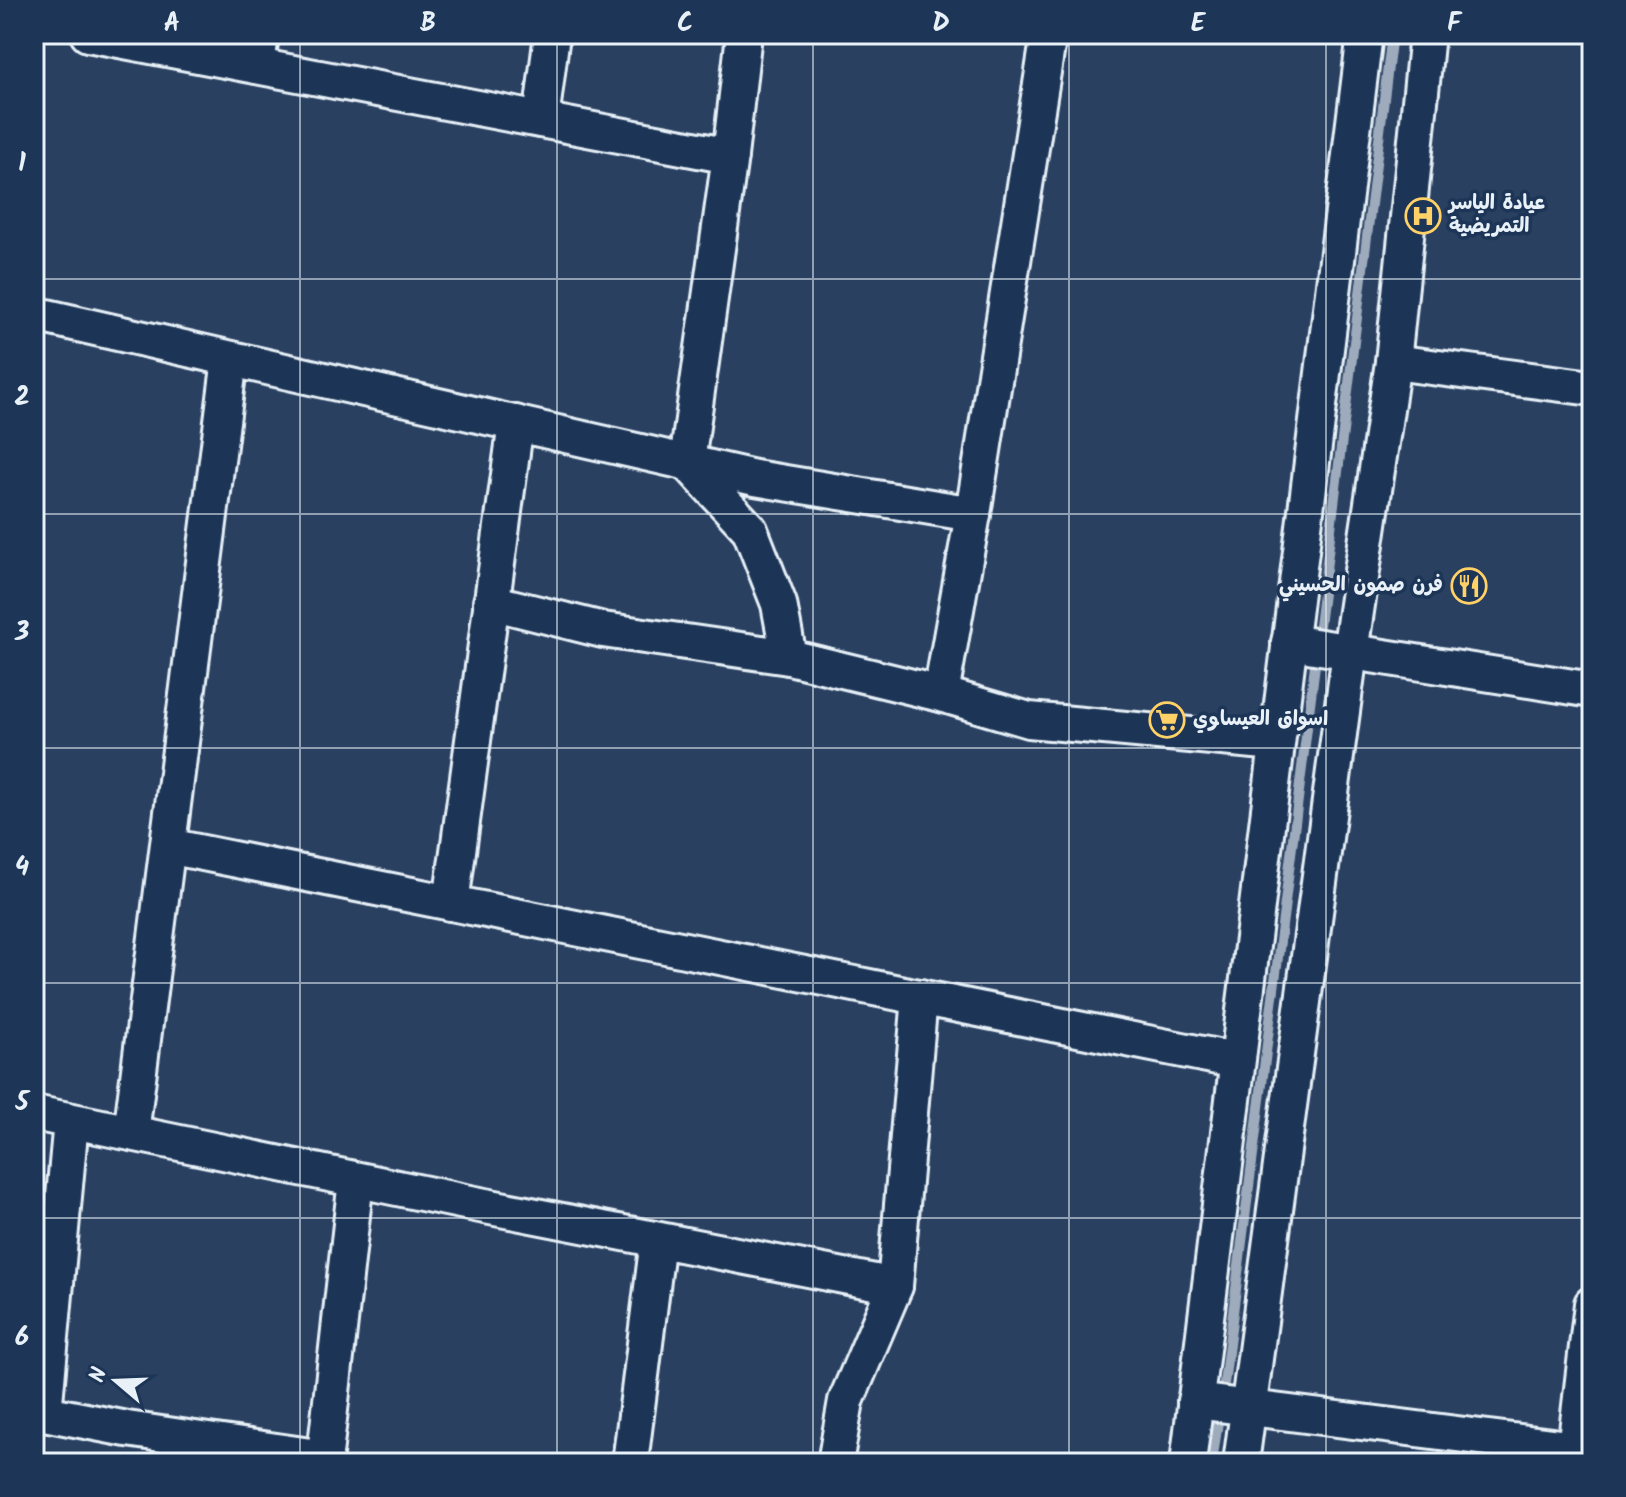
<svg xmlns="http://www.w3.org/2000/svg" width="1626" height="1497" font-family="Kalam,'Playpen Sans Arabic',sans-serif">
<rect width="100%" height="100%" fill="#294061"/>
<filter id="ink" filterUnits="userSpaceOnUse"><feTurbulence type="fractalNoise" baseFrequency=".0125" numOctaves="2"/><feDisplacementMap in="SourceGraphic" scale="16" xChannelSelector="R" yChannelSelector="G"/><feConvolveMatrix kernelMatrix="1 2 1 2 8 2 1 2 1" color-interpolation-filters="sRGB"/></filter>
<g filter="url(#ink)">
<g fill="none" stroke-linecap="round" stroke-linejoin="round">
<g stroke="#9dabbd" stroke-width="10">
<polyline points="1319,626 1392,34"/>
<polyline points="1224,1384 1315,665"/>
<polyline points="1212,1463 1218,1422"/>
</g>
<defs>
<g id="minor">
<polyline points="88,34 730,156"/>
<polyline points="744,34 730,156 687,462 750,530 779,604 789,657 941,694 1029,720 1276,743"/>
<polyline points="257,66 261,34"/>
<polyline points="541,120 552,34"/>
<polyline points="34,314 755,478 973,514"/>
<polyline points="1393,362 1592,388"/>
<polyline points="491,602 603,630 789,657"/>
<polyline points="1289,642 1592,690"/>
<polyline points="941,694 973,514 1049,34"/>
<polyline points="168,846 1237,1061"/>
<polyline points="451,903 516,423"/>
<polyline points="34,1113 480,1205 895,1286"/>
<polyline points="131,1133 230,359"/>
<polyline points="1195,1401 1592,1451"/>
<polyline points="34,1411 127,1429 324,1458"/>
<polyline points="44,1413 71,1121"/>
<polyline points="1575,1448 1592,1304"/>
<polyline points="324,1463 356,1180"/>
<polyline points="630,1463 658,1240"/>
<polyline points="835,1463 846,1401 895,1286 920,997"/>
<polyline points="1188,1463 1365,34"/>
<polyline points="1241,1463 1350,652 1393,362 1427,34"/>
</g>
</defs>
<use href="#minor" stroke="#e8f1f8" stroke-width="40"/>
<use href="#minor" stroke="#1d3557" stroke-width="34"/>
</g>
</g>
<path fill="none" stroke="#e8f1f8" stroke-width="2" stroke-opacity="0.55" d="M300,34V1463M557,34V1463M813,34V1463M1069,34V1463M1326,34V1463M34,279H1592M34,514H1592M34,748H1592M34,983H1592M34,1218H1592"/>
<defs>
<symbol id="hospital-ring" viewBox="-11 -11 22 22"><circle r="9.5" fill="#1d3557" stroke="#ffd166" stroke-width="1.5"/><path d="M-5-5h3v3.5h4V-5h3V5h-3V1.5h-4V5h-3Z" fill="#ffd166"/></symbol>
<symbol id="restaurant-ring" viewBox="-11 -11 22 22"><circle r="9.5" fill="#1d3557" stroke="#ffd166" stroke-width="1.5"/><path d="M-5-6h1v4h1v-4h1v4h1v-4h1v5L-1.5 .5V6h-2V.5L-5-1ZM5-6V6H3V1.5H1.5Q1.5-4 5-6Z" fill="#ffd166"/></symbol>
<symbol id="supermarket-ring" viewBox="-11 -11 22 22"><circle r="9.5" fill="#1d3557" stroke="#ffd166" stroke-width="1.5"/><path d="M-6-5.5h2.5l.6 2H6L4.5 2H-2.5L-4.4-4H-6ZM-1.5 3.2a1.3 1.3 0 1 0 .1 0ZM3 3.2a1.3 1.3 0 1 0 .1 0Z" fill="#ffd166"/></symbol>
</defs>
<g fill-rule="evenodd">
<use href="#hospital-ring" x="1403" y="196" width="40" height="40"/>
<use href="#restaurant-ring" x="1449" y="566" width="40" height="40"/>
<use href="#supermarket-ring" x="1147" y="700" width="40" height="40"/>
</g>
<g text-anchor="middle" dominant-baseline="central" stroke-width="7" stroke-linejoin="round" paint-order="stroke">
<g font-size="20" font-weight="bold" fill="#e8f1f8" stroke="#1d3557" text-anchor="start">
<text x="1449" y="204">عيادة الياسر<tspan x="1449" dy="23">التمريضية</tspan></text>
<text x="1443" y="586" text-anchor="end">فرن صمون الحسيني</text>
<text x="1193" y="720">اسواق العيساوي</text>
</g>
</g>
<rect width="1626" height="1497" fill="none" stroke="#1d3557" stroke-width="88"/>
<g transform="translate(116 1381) rotate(289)" stroke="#1d3557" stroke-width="6" paint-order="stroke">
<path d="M0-6L14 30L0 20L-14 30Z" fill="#e8f1f8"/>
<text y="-12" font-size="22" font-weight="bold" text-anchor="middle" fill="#e8f1f8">N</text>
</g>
<rect x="44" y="44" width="1538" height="1409" fill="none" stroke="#e8f1f8" stroke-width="3"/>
<g font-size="26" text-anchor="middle" font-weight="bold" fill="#e8f1f8">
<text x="172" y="31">A</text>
<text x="428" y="31">B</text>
<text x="685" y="31">C</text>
<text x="941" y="31">D</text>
<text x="1198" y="31">E</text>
<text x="1454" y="31">F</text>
<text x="22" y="171">1</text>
<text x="22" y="405">2</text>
<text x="22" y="640">3</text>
<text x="22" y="875">4</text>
<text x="22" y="1110">5</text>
<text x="22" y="1345">6</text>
</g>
</svg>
